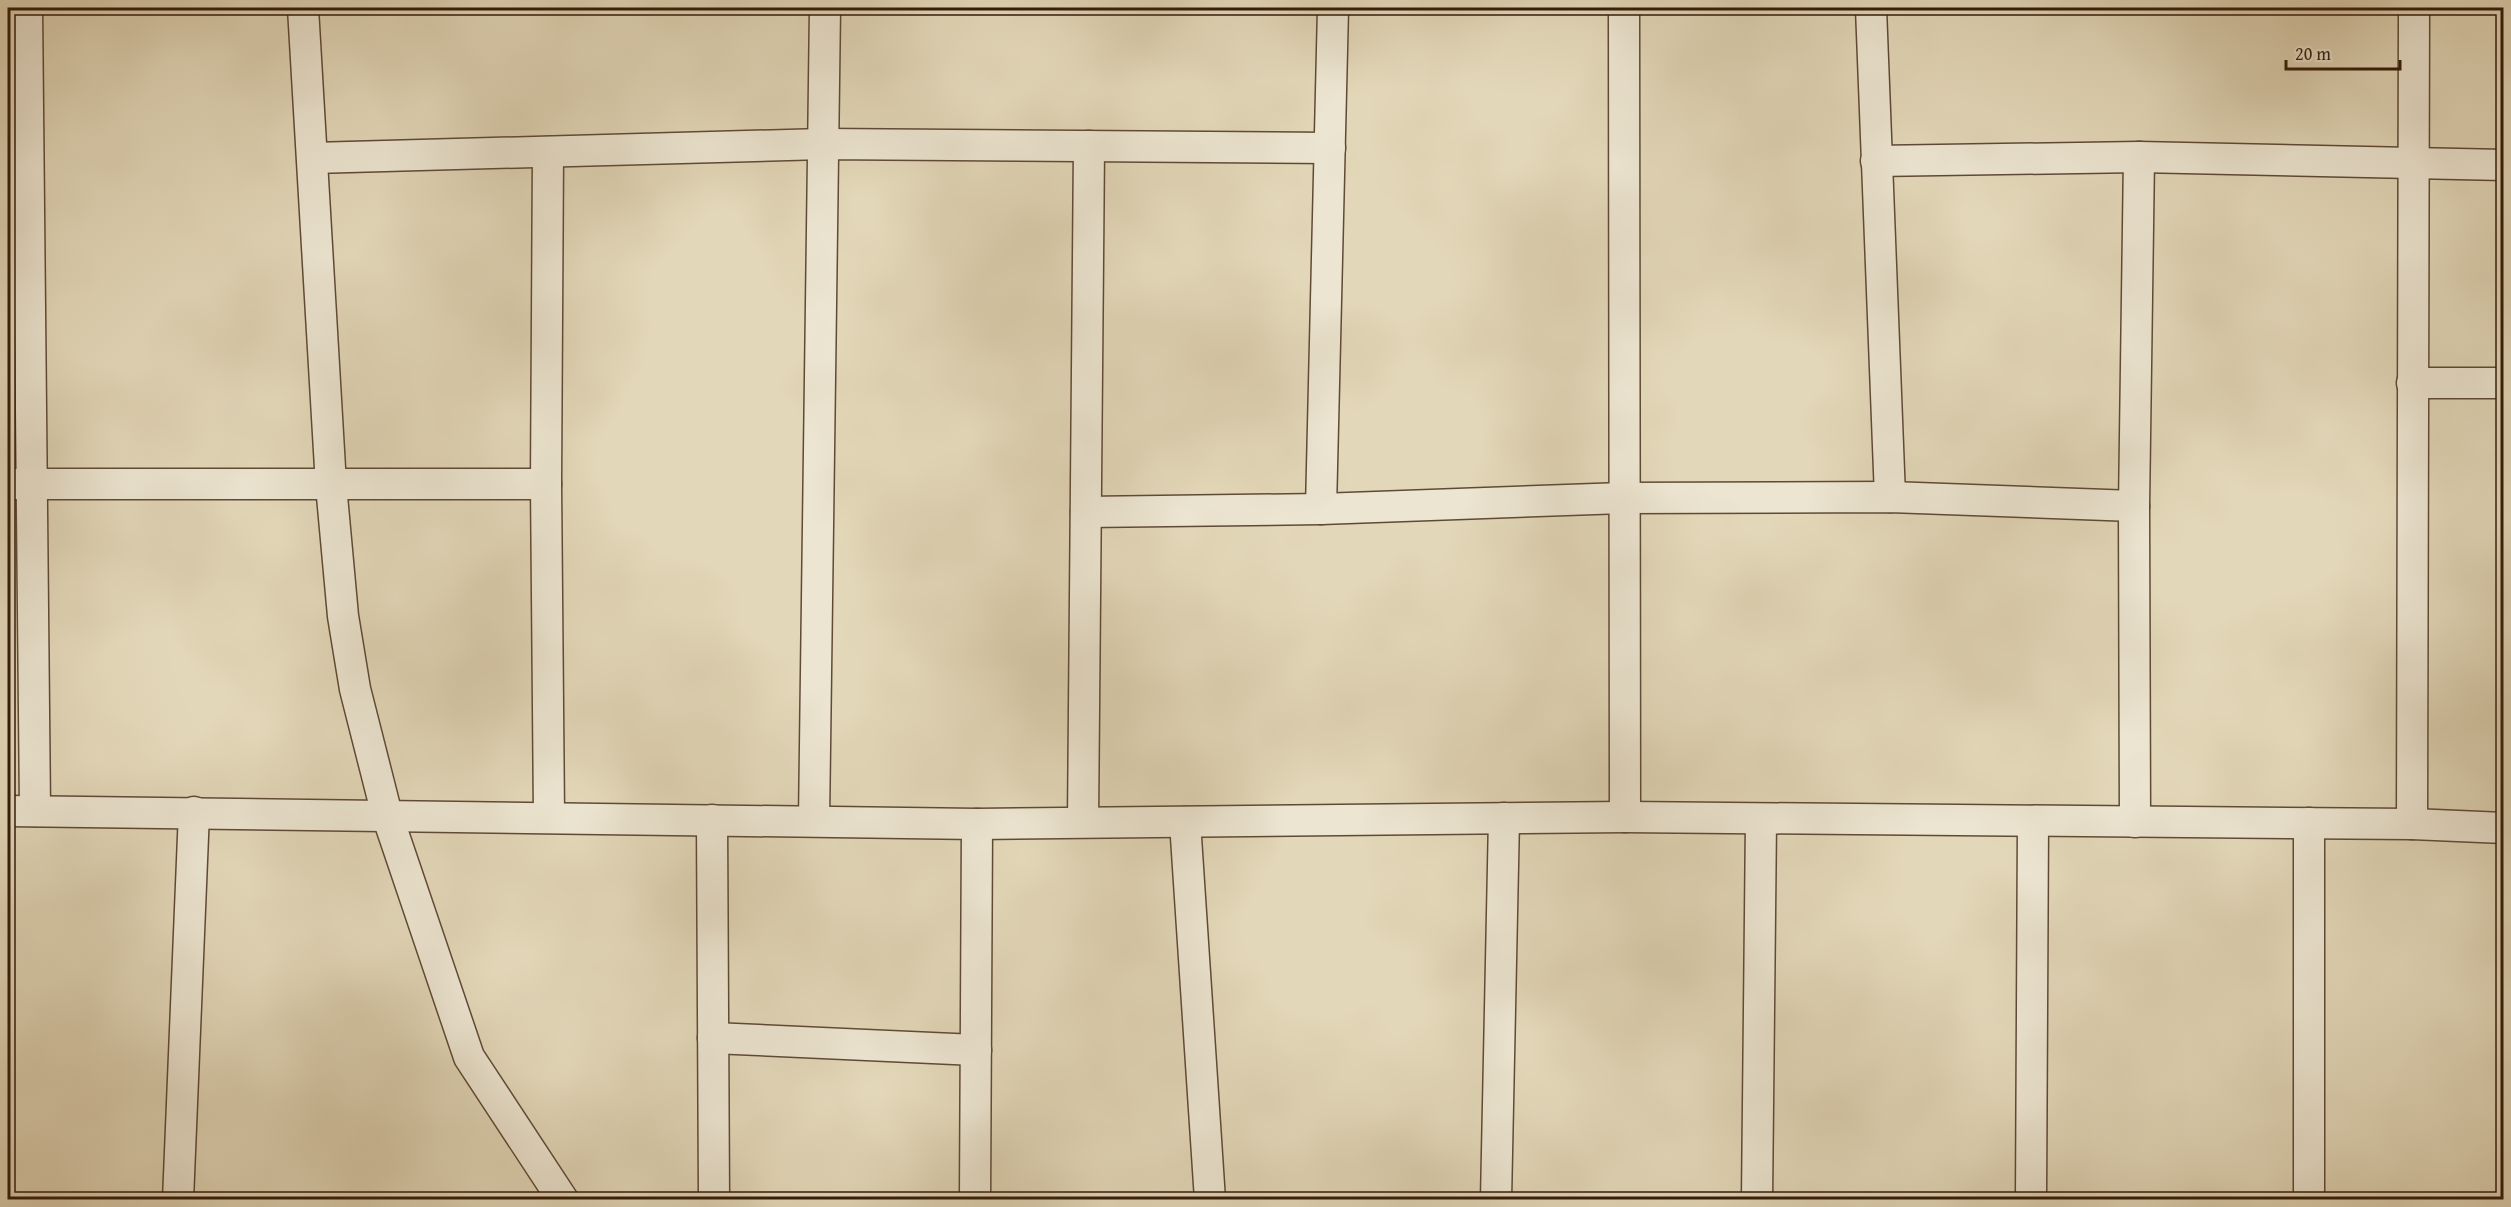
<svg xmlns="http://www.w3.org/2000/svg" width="2511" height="1207" font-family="'Gentium Book Plus',serif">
<rect width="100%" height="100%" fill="#e2d7b8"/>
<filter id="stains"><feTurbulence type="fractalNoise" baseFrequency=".00333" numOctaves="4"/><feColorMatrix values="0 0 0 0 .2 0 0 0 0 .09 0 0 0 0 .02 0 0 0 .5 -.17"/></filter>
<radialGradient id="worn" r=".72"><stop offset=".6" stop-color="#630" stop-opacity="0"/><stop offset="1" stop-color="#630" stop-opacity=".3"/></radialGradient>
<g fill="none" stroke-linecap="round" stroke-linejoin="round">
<defs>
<g id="minor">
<polyline points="27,8 35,811"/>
<polyline points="303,8 331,485 343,616 355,689 387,815 469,1057 563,1200"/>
<polyline points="1624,8 1625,817"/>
<polyline points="1871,8 1890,497"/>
<polyline points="548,152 546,484 549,817"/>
<polyline points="313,158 823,144 1330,148"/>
<polyline points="1876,161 2139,157 2504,165"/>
<polyline points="2412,383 2504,383"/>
<polyline points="8,484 546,484"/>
<polyline points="1321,509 1333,8"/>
<polyline points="1086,512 1321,509 1623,498 1890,497 2134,506"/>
<polyline points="8,811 977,824 1625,817 2412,824 2504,828"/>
<polyline points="712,820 714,1200"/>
<polyline points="814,821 825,8"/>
<polyline points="1083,822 1089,146"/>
<polyline points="1185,822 1210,1200"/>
<polyline points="2135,822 2134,506 2139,157"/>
<polyline points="2309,823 2309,1200"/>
<polyline points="2412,824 2414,8"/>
<polyline points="713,1038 976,1050"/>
<polyline points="178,1200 194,812"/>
<polyline points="975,1200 977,824"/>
<polyline points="1496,1200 1504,818"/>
<polyline points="1757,1200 1761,819"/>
<polyline points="2031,1200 2033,821"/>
</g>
</defs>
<use href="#minor" stroke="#5f4a36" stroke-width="33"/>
<use href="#minor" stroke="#ece5d1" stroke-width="30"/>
</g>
<rect width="2511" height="1207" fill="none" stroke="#e2d7b8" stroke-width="30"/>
<rect x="9" y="9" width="2493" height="1189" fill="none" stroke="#331b0a" stroke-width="3"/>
<rect x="15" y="15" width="2481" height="1177" fill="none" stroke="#331b0a" stroke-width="1.5"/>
<path d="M2286 60v9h114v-9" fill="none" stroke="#331b0a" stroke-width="3"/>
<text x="2295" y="60" font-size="18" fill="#331b0a" stroke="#ece5d1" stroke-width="4.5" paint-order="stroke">20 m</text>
<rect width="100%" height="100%" filter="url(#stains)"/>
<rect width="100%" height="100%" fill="url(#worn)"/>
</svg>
